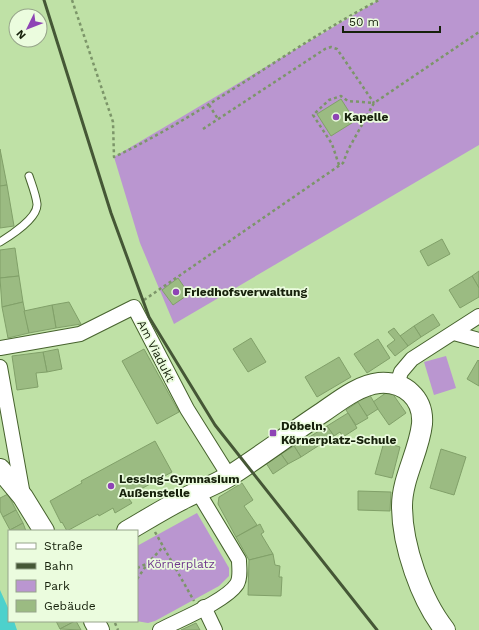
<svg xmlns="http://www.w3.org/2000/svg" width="479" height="630" font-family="'Work Sans',sans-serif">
<rect width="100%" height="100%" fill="#bfe1a6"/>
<g fill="#ba96d0">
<polygon points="379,0 479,0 479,145 174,324 140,243 114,157"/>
<polygon points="446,356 456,388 434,395 424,362"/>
<polygon points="197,513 229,568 229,576 219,586 155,621 148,623 136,621 137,546"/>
</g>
<polygon fill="#4dd1cc" points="0,590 9,610 9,621 14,621 17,630 0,630"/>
<g fill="#9bbb82" stroke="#81a069">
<polygon points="341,99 355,121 331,136 317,114"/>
<polygon points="0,149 7,185 0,186"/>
<polygon points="7,185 14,226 0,228 0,186"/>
<polygon points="442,239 450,254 428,266 420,251"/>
<polygon points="15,248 19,276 0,278 0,250"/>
<polygon points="479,271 479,288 472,276"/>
<polygon points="19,276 23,302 2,307 0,278"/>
<polygon points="472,276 479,288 479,297 460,308 449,290"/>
<polygon points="178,278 189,294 173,305 162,290"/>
<polygon points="23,302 29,333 8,338 2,307"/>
<polygon points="69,302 81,324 56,328 52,305"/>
<polygon points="52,305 56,328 29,333 24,311"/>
<polygon points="433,314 440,325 421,337 414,326"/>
<polygon points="414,326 421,337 408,346 400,336"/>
<polygon points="394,328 408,346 395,356 387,346 395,340 388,332"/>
<polygon points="251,338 266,362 248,372 233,349"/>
<polygon points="378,339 390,358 367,373 354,354"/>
<polygon points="58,349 62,369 47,372 43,352"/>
<polygon points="144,349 179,412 157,424 122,361"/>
<polygon points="43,352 47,372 36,373 38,387 17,390 12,356"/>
<polygon points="339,357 351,377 317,397 305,377"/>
<polygon points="478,360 479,361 479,386 467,379"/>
<polygon points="390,390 406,413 389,425 373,402"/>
<polygon points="368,392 378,409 367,416 356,400"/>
<polygon points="358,402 368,418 356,425 346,410"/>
<polygon points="348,413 357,428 343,437 340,432 334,436 327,426"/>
<polygon points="327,426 334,436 318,446 311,436"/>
<polygon points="311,436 318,446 301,457 294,446"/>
<polygon points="155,441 172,472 141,489 142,491 129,499 132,503 115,513 113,508 99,516 98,514 67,531 62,522 61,523 50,501 82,483 81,481"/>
<polygon points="384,442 400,447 392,478 375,474"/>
<polygon points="294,446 301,457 288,464 281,454"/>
<polygon points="441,449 466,457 454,495 430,488"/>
<polygon points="281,454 288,464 273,474 266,463"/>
<polygon points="242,483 253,500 244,506 257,525 236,537 218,504 219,497"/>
<polygon points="358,491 391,492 390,511 358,510"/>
<polygon points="8,494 16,510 3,517 0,511 0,498"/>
<polygon points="16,510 23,523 10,530 3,517"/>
<polygon points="23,523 26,531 10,531 10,530"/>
<polygon points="260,524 264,532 261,534 273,554 249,560 236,537"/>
<polygon points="273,554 275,565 280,566 279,577 282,577 281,596 248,595 249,560"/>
<polygon points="56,621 75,621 60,629"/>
<polygon points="76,621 81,630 60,629 75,621"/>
<polygon points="196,623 200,630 181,630"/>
</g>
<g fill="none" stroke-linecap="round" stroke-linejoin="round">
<defs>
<path id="lane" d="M0,242C10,236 38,218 37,204C36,195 32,185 29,176"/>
<g id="street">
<polyline points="454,333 479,340"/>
<polyline points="0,348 80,334 134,307 187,409 229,476"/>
<polyline points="0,367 23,495"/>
<polyline points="397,384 401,372 412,359 479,316"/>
<polyline points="204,607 215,630"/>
<path d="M160,630C179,620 226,601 237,584C241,577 239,568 239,560L198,492"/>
</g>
<g id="secondary">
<polyline points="0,469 23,497 44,531"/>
<path d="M127,531C146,520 165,508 185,498C199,491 214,485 228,477C261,456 291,433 323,412C339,401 359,385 379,383C404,381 424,398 422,424C419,452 402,478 402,506C402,545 421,600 445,630"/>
<polyline points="94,621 99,630"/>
</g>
</defs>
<use href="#lane" stroke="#46622d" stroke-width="9"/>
<use href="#street" stroke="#46622d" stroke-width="16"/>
<use href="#secondary" stroke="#46622d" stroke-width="22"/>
<g stroke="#7c9569" stroke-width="2.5" stroke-dasharray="3 3" stroke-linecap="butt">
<path d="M72,0L113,122L114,157C207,113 288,48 379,0"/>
<polyline points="209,105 218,119"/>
<polyline points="203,129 325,49 331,47 337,49 374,103"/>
<polyline points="339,165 332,144 313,115 329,100 341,96 348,101 374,103"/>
<polyline points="144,300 343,163 348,150 374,103 479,32"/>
<polyline points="155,532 194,601"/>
<polyline points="137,568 148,563"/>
<polyline points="137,579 148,563 163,547"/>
<polyline points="115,623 118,630"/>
</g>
<use href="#lane" stroke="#fff" stroke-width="7"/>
<use href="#street" stroke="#fff" stroke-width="14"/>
<use href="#secondary" stroke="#fff" stroke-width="20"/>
<polyline stroke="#455736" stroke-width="3" points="44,0 111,213 149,317 215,425 377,630"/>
</g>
<g fill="#8e44b5" stroke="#ebfcde" stroke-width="1.5">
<circle cx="336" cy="117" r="4"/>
<circle cx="176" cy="292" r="4"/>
<rect x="269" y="429" width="8" height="8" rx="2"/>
<circle cx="111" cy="486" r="4"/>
</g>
<g text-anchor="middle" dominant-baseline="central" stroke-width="3.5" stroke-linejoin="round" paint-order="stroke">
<g font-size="12" font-weight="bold" fill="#16210b" stroke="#ebfcde" text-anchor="start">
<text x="344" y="117">Kapelle</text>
<text x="184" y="292">Friedhofsverwaltung</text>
<text x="281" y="426">Döbeln,<tspan x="281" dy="14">Körnerplatz-Schule</tspan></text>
<text x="119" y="479">Lessing-Gymnasium<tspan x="119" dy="14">Außenstelle</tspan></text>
</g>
<g font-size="12" fill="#16210b" stroke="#ebfcde">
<text transform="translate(156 351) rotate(63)">Am Viadukt</text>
</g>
<g font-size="12" fill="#6f378d" stroke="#ebfcde">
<text x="181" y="564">Körnerplatz</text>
</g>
</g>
<rect x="8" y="530" width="130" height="92" fill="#ebfcde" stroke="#96a48a"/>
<rect x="16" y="543" width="20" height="6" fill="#ffffff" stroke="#96a48a"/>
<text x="44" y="550" font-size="12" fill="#16210b">Straße</text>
<rect x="16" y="563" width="20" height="6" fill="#455736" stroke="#96a48a"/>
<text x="44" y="570" font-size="12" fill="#16210b">Bahn</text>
<rect x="16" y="580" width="20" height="12" fill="#ba96d0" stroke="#96a48a"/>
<text x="44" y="590" font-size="12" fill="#16210b">Park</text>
<rect x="16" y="600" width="20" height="12" fill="#9bbb82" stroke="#96a48a"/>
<text x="44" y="610" font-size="12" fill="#16210b">Gebäude</text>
<g transform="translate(28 28) rotate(227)"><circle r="19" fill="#ebfcde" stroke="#96a48a"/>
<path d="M0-3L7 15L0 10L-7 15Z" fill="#8e44b5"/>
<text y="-6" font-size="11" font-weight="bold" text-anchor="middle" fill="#16210b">N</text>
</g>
<path d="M343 26v6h97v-6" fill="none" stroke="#16210b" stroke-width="2"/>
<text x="349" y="26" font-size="12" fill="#16210b" stroke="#ebfcde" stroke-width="3" paint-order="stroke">50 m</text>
</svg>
